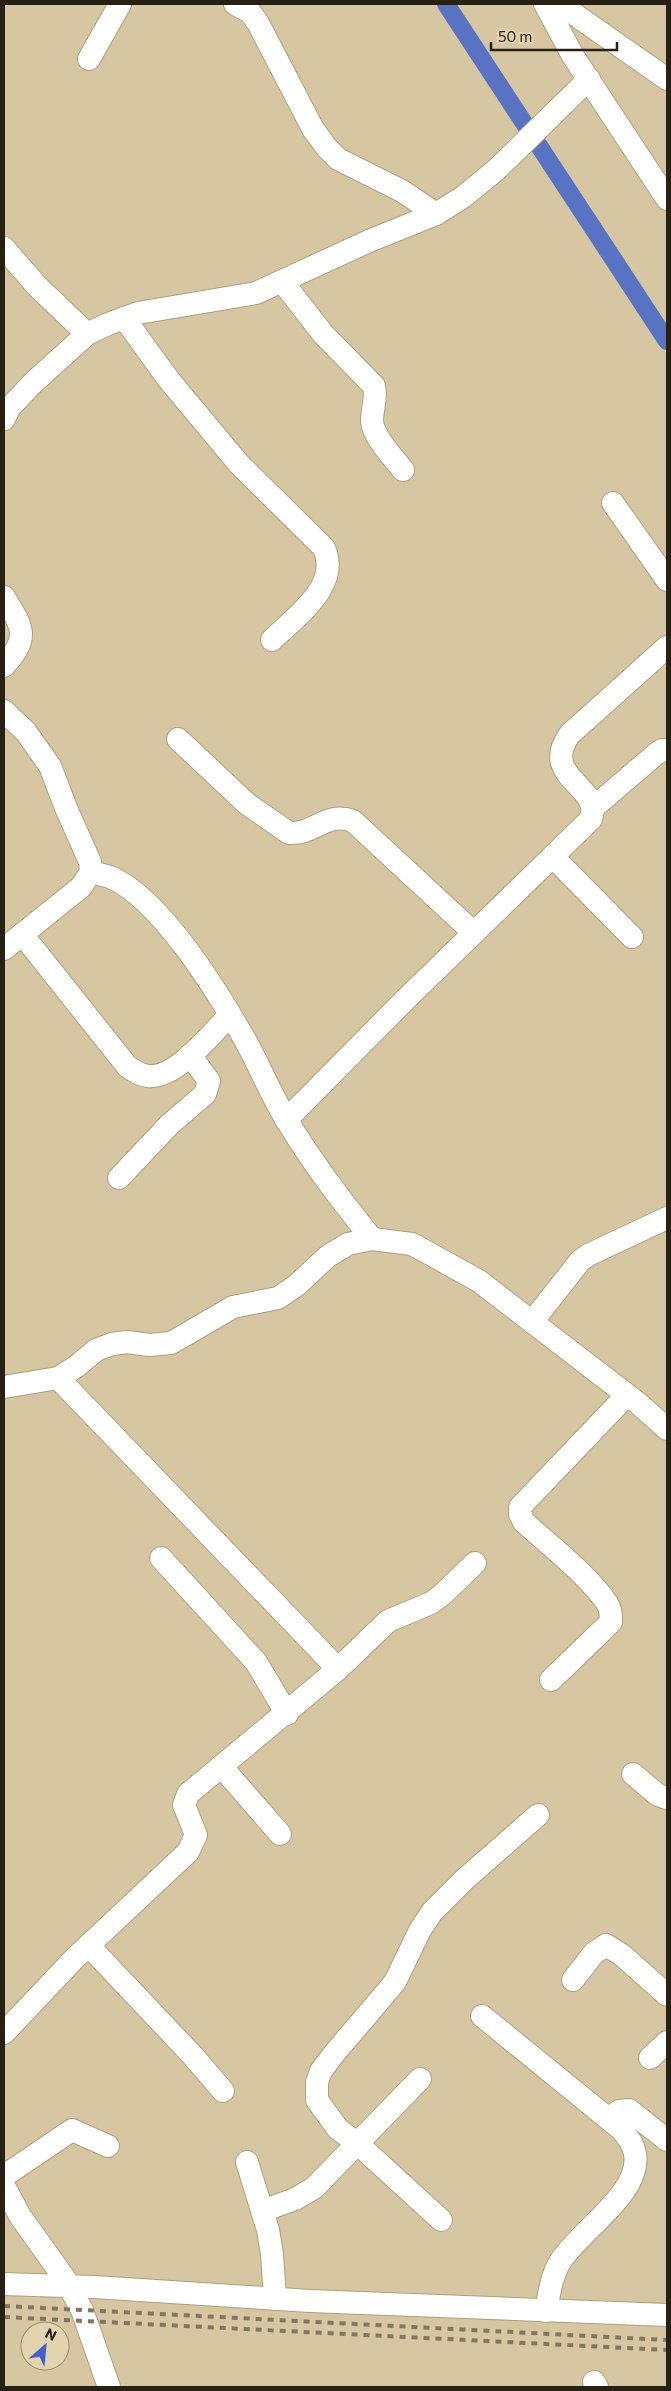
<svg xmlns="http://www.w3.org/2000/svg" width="671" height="2391" font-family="Commissioner,sans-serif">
<rect width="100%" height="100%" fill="#d6c7a2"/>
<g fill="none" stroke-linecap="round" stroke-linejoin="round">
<polyline stroke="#5873c4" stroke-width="18" points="446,4 667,341"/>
<defs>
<g id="minor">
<polyline points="235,4 250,12 258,23 313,129 327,148 338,159 402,191 436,214"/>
<polyline points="545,4 573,56 667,199"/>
<polyline points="564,7 667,79"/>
<polyline points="89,59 120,4"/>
<polyline points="4,248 37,286 87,334"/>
<path d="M282,281L323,334L374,386C377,398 372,409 372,421C373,437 393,457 403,470"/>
<path d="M124,318L169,380L239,464L324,548C341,586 296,616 272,640"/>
<polyline points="4,419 10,407 35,381 87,334 108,324 138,313 256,293 369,241 436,214 463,197 496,170 589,79"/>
<polyline points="613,503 667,580"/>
<path d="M4,597C23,628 30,637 4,666"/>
<polyline points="4,711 26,732 50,766 66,808 90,862 91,872 81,887 4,949"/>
<path d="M178,739L246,803L289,833C314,835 326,811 353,821L474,933"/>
<polyline points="593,808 656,754 662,750 667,750"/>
<polyline points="553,857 632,937"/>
<path d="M91,872C97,874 104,875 110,877C160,898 217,991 244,1038C260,1066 271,1096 288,1122C313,1164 342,1201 372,1239"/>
<path d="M22,934L127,1066C134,1071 139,1075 148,1076C176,1079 211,1034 229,1016"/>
<path d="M286,1120L407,998L591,819C603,786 538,777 570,734L667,647"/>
<polyline points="119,1178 169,1125 205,1094 209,1081 190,1055"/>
<polyline points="532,1322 580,1261 588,1255 667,1218"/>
<polyline points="4,1387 58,1378 77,1366 96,1350 112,1344 127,1342 149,1345 171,1343 233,1307 278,1298 297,1285 328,1256 348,1244 372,1239 412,1244 479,1281 639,1404 667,1429"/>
<polyline points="161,1558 256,1662 287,1714"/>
<polyline points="338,1669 388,1621 431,1603 443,1594 475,1563"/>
<path d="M551,1680L611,1622C611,1615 611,1609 607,1603C589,1576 549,1545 524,1522L520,1514V1507L627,1395"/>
<polyline points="221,1766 280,1834"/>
<polyline points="633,1774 658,1795 667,1798"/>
<polyline points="89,1946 193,2056 223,2091"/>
<polyline points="573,1980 594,1953 606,1945 622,1955 667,1995"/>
<path d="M482,2016L622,2130C628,2138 634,2144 635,2154C642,2193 578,2232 560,2262C551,2277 549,2295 546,2311"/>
<polyline points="4,2033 75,1958 188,1852 196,1835 184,1805 188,1794 338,1669 58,1378"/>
<polyline points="650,2058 667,2042"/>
<polyline points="609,2118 619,2111 629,2110 667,2140"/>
<polyline points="247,2162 268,2230 272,2254 275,2299"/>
<polyline points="4,2176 72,2130 108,2146"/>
<polyline points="4,2186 20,2216 65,2279 82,2310 109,2387"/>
<polyline points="262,2211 295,2199 314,2188 420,2079"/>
<polyline points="441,2220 358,2144 338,2129 317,2100 317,2082 321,2071 333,2055 395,1982 420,1930 432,1912 465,1879 538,1815"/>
<polyline points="4,2284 94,2287 310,2301 667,2315"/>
<polyline points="594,2382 597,2387"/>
</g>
</defs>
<use href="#minor" stroke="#ae9f7b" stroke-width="24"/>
<use href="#minor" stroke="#fff" stroke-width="22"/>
<g stroke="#81775c" stroke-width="4" stroke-dasharray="6 6" stroke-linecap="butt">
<polyline points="4,2306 667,2340"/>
<polyline points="4,2317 667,2350"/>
</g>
</g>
<rect width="671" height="2391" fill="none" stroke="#262112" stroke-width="10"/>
<g transform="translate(45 2346) rotate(27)"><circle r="24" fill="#e3d4af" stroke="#978c70"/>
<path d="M0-4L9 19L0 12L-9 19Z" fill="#4262d4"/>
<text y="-8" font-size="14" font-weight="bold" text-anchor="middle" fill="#262112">N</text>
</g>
<path d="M491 42v8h126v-8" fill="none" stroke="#262112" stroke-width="2.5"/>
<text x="498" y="42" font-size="15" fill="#262112" stroke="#e3d4af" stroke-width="4" paint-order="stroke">50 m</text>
</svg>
